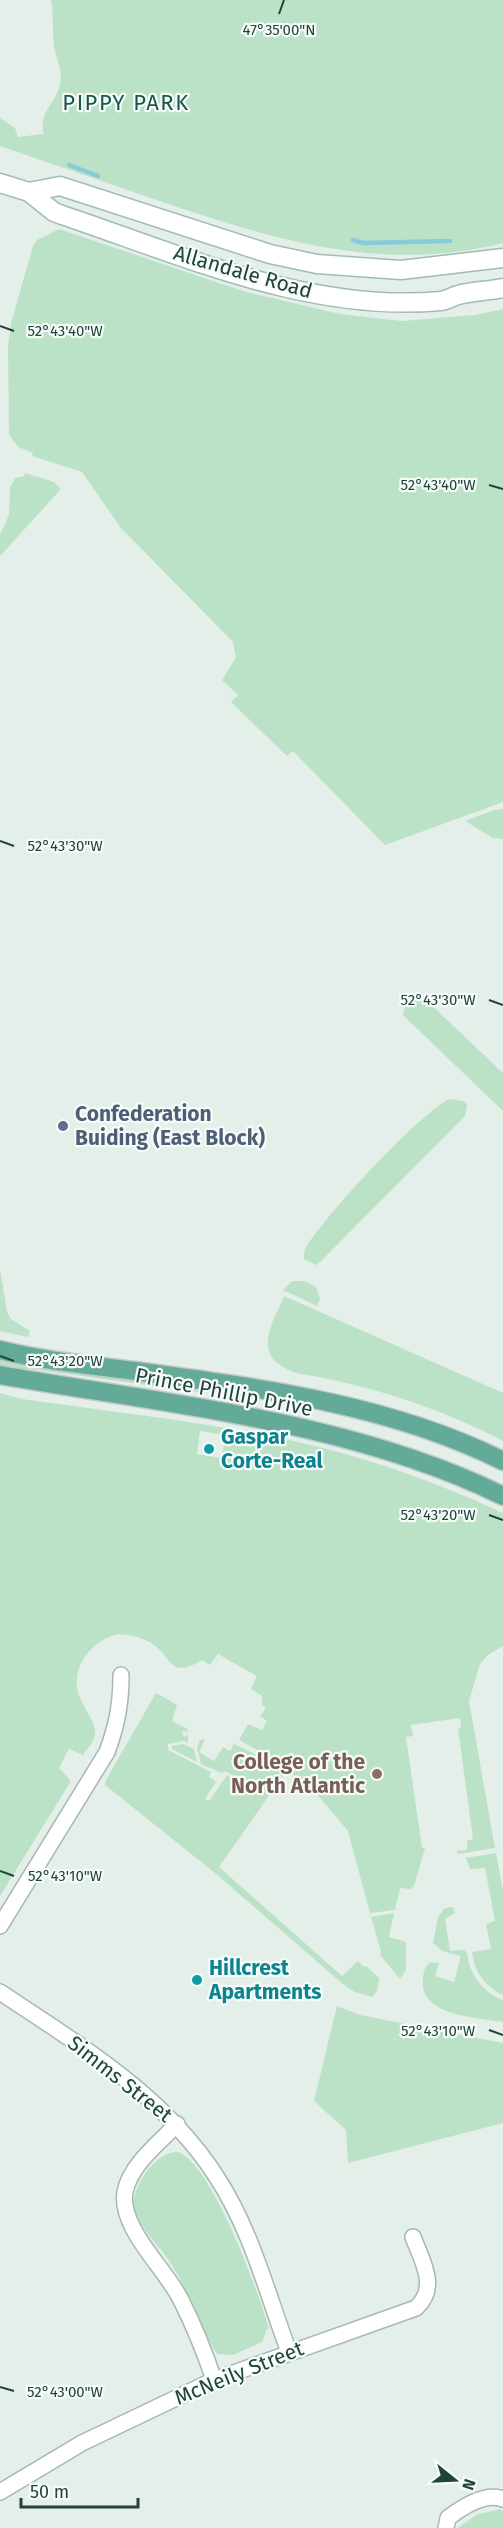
<svg xmlns="http://www.w3.org/2000/svg" width="503" height="2528" font-family="'Fira Sans',sans-serif">
<rect width="100%" height="100%" fill="#e4efea"/>
<g fill="#bbe2c6" fill-rule="evenodd">
<path d="M51,0H503V243C389,272 285,243 177,207C118,187 59,166 0,146V118L15,128L18,137L44,134C38,114 53,106 59,88C64,72 57,62 54,47C52,32 54,16 51,0Z"/>
<polygon points="59,229 246,292 340,314 402,321 475,315 503,309 503,802 385,845 293,751 287,756 231,702 238,695 222,680 236,657 233,642 121,528 82,472 32,456 33,453 18,447 9,434 8,347 11,323 33,246 37,240"/>
<polygon points="25,473 54,482 61,489 0,556 0,535 9,515 10,488 15,478 24,476"/>
<polygon points="503,809 503,839 493,838 465,821 494,810"/>
<polygon points="415,996 427,1001 503,1073 503,1111 403,1015 406,1001"/>
<path d="M450,1099L464,1101L467,1105L465,1116L320,1262L316,1265L304,1259C304,1254 304,1250 307,1246C323,1218 423,1109 450,1099Z"/>
<polygon points="0,1269 7,1312 11,1319 30,1331 28,1337 0,1331"/>
<polygon points="292,1281 305,1281 316,1287 320,1299 317,1306 283,1290"/>
<path d="M284,1296L503,1393V1441C438,1407 369,1385 296,1373C251,1357 270,1329 284,1296Z"/>
<polygon points="0,1353 149,1380 210,1394 39,1370 0,1368"/>
<path d="M0,1393L22,1399C120,1413 219,1423 315,1446C380,1462 443,1485 503,1513V1646L488,1655L480,1664L469,1701L495,1848L458,1854L457,1851L467,1850V1841L473,1839L458,1729L461,1728L460,1718L411,1725L413,1736L406,1737L422,1848H425L414,1886L410,1889L400,1888L395,1910L370,1913L348,1831L319,1797L287,1770L219,1867L342,1976L358,1961L364,1967L366,1966L379,1978L377,1991L372,1997L355,1992L344,1985L215,1873L105,1785L106,1780L156,1693L177,1705L172,1721L188,1729L187,1733L184,1730L182,1733L184,1737L188,1735V1743L183,1741L168,1744V1750L211,1772L209,1777L216,1782L205,1799L209,1801L227,1775L232,1778L230,1781L237,1786L241,1780L225,1771L222,1773L201,1764L197,1748L200,1740L205,1739L199,1752L214,1761L223,1747L230,1751L234,1744L257,1755L259,1751L239,1740L248,1724L262,1730L267,1721L260,1716L266,1708L262,1705V1696L251,1689L257,1676L218,1654L210,1665L202,1660C170,1679 174,1660 154,1645C144,1638 123,1631 111,1636C87,1646 69,1672 80,1698C84,1708 94,1720 95,1731C96,1740 88,1748 83,1755L69,1749L59,1768L71,1781L0,1896ZM200,1431L225,1435L222,1458L197,1454Z"/>
<polygon points="183,1744 194,1749 197,1762 172,1749 172,1746"/>
<path d="M496,1853L503,1890V1995C486,1987 474,1972 472,1952L491,1949L486,1924L495,1921L485,1868L470,1869L466,1858Z"/>
<path d="M453,1907L455,1913L445,1919L450,1951L464,1950C469,1954 467,1957 469,1963C473,1979 487,1995 503,2000V2022C479,2018 421,2016 423,1982C423,1974 424,1966 431,1962L439,1963L435,1976L454,1982L461,1956L442,1951L433,1943L438,1917L445,1908Z"/>
<polygon points="394,1913 389,1937 406,1942 406,1970 400,1979 380,1955 381,1952 371,1917"/>
<polygon points="337,2006 360,2015 503,2043 503,2123 348,2163 346,2130 314,2101"/>
<path d="M178,2152C212,2164 259,2293 269,2329H267L262,2342L233,2355L217,2354C198,2324 188,2289 168,2259C158,2244 135,2224 134,2204C132,2185 158,2150 178,2152Z"/>
<polygon points="500,2509 503,2512 503,2528 458,2528 476,2515"/>
</g>
<g fill="none" stroke-linecap="round" stroke-linejoin="round">
<g stroke="#86cbda" stroke-width="4.5">
<polyline points="69,165 98,176"/>
<polyline points="353,240 363,243 450,241"/>
</g>
<defs>
<g id="minor">
<path d="M0,1926L107,1752C117,1725 121,1704 121,1675"/>
<path d="M0,1992C79,2045 163,2094 216,2176C251,2229 267,2293 289,2352"/>
<path d="M177,2124C159,2143 130,2165 125,2192C119,2228 166,2269 181,2300C194,2326 205,2353 214,2380"/>
<path d="M0,2492L82,2443L214,2380L416,2308C439,2287 422,2261 413,2237"/>
<path d="M446,2528L448,2518C461,2508 485,2492 503,2499"/>
</g>
<g id="secondary">
<path d="M0,183L29,192L54,212L62,215C184,256 310,313 441,301C447,300 452,297 458,295C472,291 488,291 503,288"/>
<polyline points="29,192 60,186 270,254 317,264 401,270 503,258"/>
</g>
<g id="primary">
<path d="M0,1350C44,1361 90,1365 135,1371C260,1388 389,1404 503,1461"/>
<path d="M0,1375C165,1404 351,1421 503,1496"/>
</g>
</defs>
<use href="#minor" stroke="#a6b8b2" stroke-width="18"/>
<use href="#secondary" stroke="#a1bcb3" stroke-width="21"/>
<use href="#primary" stroke="#c1cac8" stroke-width="21"/>
<use href="#minor" stroke="#fff" stroke-width="15"/>
<use href="#secondary" stroke="#fff" stroke-width="18"/>
<use href="#primary" stroke="#64aa99" stroke-width="18"/>
</g>
<path fill="none" stroke="#21433b" stroke-width="2" d="M279,14L284,0M0,326L14,331M489,485L503,489M0,841L14,846M489,1000L503,1005M0,1356L14,1361M489,1515L503,1520M0,1871L14,1876M489,2030L503,2035M0,2387L14,2391"/>
<circle fill="#5c6f8a" stroke="#f5fbf8" stroke-width="2" cx="63" cy="1126" r="6"/>
<g fill="#0f9aa8" stroke="#f5fbf8" stroke-width="2">
<circle cx="209" cy="1449" r="6"/>
<circle cx="197" cy="1980" r="6"/>
</g>
<circle fill="#8d6e63" stroke="#f5fbf8" stroke-width="2" cx="377" cy="1774" r="6"/>
<g text-anchor="middle" dominant-baseline="central" stroke-width="4.5" stroke-linejoin="round" paint-order="stroke">
<g font-size="21" fill="#21433b" stroke="#f5fbf8">
<text transform="translate(243 272) rotate(16)">Allandale Road</text>
<text transform="translate(224 1392) rotate(11)">Prince Phillip Drive</text>
<text transform="translate(120 2079) rotate(38)">Simms Street</text>
<text transform="translate(239 2373) rotate(-22)">McNeily Street</text>
</g>
<g font-size="21" font-weight="bold" fill="#4e5e75" stroke="#f5fbf8" text-anchor="start">
<text x="75" y="1114">Confederation<tspan x="75" dy="24">Buiding (East Block)</tspan></text>
</g>
<g font-size="21" font-weight="bold" fill="#0d838f" stroke="#f5fbf8" text-anchor="start">
<text x="221" y="1437">Gaspar<tspan x="221" dy="24">Corte-Real</tspan></text>
<text x="209" y="1968">Hillcrest<tspan x="209" dy="24">Apartments</tspan></text>
</g>
<g font-size="21" font-weight="bold" fill="#785e54" stroke="#f5fbf8" text-anchor="end">
<text x="365" y="1762">College of the<tspan x="365" dy="24">North Atlantic</tspan></text>
</g>
<g font-size="22" letter-spacing="1.5" fill="#1a584a" stroke="#f5fbf8">
<text x="126" y="102">PIPPY PARK</text>
</g>
</g>
<g font-size="15" text-anchor="middle" fill="#21433b" stroke="#f5fbf8" stroke-width="4.5" stroke-linejoin="round" paint-order="stroke">
<text x="279" y="35">47°35'00"N</text>
<text x="65" y="336">52°43'40"W</text>
<text x="438" y="490">52°43'40"W</text>
<text x="65" y="851">52°43'30"W</text>
<text x="438" y="1005">52°43'30"W</text>
<text x="65" y="1366">52°43'20"W</text>
<text x="438" y="1520">52°43'20"W</text>
<text x="65" y="1881">52°43'10"W</text>
<text x="438" y="2036">52°43'10"W</text>
<text x="65" y="2397">52°43'00"W</text>
</g>
<g transform="translate(455 2480) rotate(108)" stroke="#f5fbf8" stroke-width="4.5" paint-order="stroke">
<path d="M0-4.5L10 22L0 15L-10 22Z" fill="#21433b"/>
<text y="-9" font-size="16" font-weight="bold" text-anchor="middle" fill="#21433b">N</text>
</g>
<path d="M21 2498v9h117v-9" fill="none" stroke="#21433b" stroke-width="3"/>
<text x="30" y="2498" font-size="18" fill="#21433b" stroke="#f5fbf8" stroke-width="4.5" paint-order="stroke">50 m</text>
</svg>
